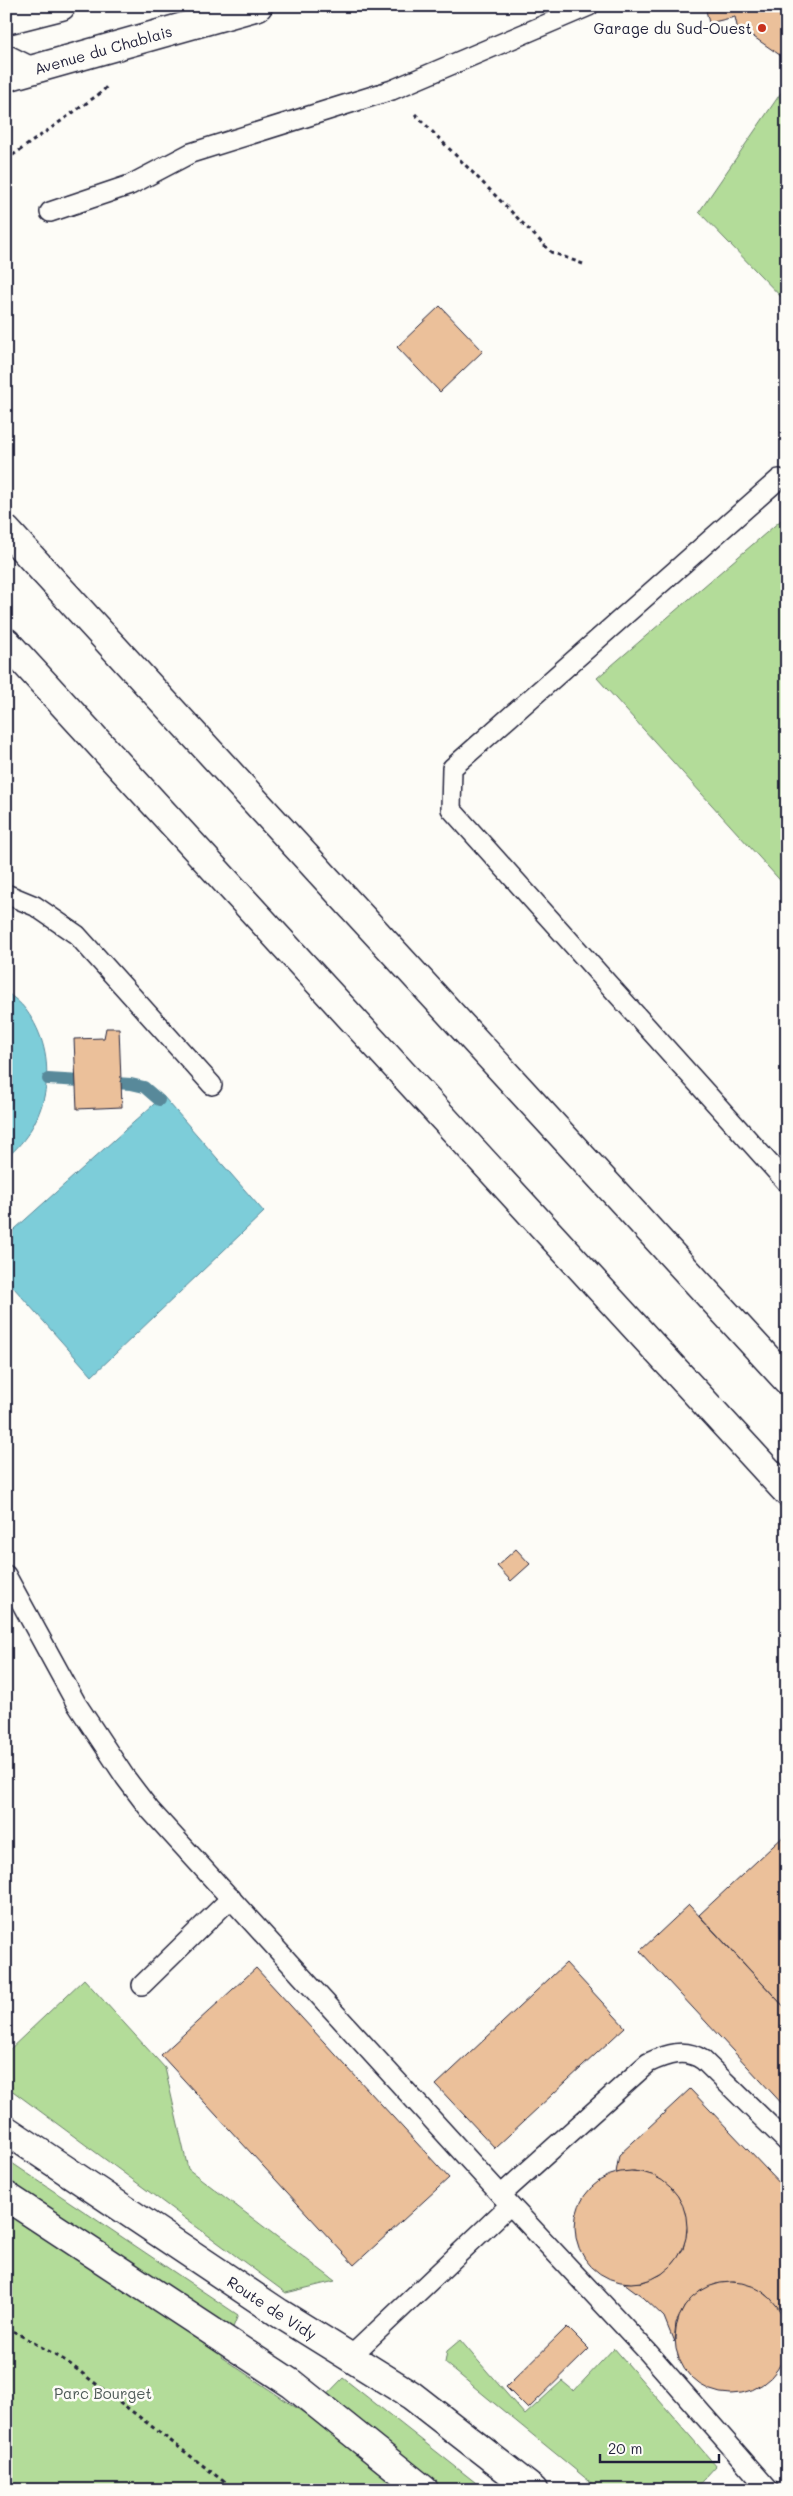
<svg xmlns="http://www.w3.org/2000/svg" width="793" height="2496" font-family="Mali,sans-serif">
<rect width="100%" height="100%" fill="#fdfcf7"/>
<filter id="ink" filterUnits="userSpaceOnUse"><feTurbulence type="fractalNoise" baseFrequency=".02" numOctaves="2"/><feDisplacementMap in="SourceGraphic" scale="10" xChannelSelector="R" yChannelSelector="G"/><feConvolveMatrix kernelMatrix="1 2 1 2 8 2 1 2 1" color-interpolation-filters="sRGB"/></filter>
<g filter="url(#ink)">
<g fill="#b3dc99" stroke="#6a7f6a">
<polygon points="787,84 787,303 699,212"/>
<polygon points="787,515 787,888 597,678"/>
<polygon points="84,1979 165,2068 188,2169 335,2281 286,2293 6,2086 6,2050 8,2051"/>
<polygon points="6,2159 238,2315 221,2357 307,2415 343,2378 485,2490 6,2490"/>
<polygon points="460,2340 525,2415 562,2381 574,2391 614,2348 716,2466 694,2490 600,2490 445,2363 447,2351"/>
</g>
<g fill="#7dcdd9" stroke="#59899a">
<path d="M6,992C13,997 21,1003 26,1010C61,1057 50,1122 6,1158Z"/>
<polygon points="163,1096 264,1212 92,1376 6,1279 6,1237"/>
</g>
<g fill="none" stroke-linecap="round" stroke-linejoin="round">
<polyline stroke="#59899a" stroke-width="12" points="48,1079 131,1084 144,1087 159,1100"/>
</g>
<g fill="#ebc09a" stroke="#22223b">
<polygon points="705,6 787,6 787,60 748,33 739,35 735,17 709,23"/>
<polygon points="440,306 483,351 440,392 397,347"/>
<polygon points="106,1028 119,1028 122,1107 77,1109 74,1039 104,1038"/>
<polygon points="516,1549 530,1564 511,1581 497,1566"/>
<polygon points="787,1833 787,2010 699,1915"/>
<polygon points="689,1905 787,2010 787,2109 640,1951"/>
<polygon points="566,1963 625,2027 495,2148 436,2085"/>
<polygon points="256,1968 449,2178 354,2265 161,2055"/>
<polygon points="690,2089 787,2191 787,2335 786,2325 778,2308 767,2295 751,2286 734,2282 716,2284 699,2292 685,2306 676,2323 674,2342 664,2317 643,2297 624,2283 643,2282 660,2275 673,2264 683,2249 687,2231 685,2213 678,2197 666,2184 651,2175 634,2171 616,2173 619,2155"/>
<circle cx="631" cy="2227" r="56"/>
<circle cx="731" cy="2338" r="56"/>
<polygon points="567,2327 589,2349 528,2409 506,2387"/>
</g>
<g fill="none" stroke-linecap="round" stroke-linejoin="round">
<defs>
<g id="lane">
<polyline points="6,54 36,69"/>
<polyline points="50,212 130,185 191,153 392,90 589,6"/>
<polyline points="779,479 452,768 451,809 787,1183"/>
<polyline points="6,894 35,906 77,935 212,1085"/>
<polyline points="6,1575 76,1703 125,1777 150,1810 501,2195"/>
<polyline points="142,1985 231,1898"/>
<polyline points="350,2357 510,2205"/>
<path d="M769,2490L647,2351L501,2195L648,2063C667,2054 685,2048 703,2060L787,2142"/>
</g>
<g id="street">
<path id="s1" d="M6,2130L279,2313L411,2395L533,2490"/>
<polyline points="6,2196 292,2384 424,2490"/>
</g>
<g id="primary">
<polyline points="6,20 61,6"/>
<path id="s2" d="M6,77L258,6"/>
</g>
<g id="highway">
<polyline points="6,530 787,1380"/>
<polyline points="6,642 787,1492"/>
</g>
</defs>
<use href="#lane" stroke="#22223b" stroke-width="22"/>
<use href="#street" stroke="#22223b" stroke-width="31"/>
<use href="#primary" stroke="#22223b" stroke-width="31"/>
<use href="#highway" stroke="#22223b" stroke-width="31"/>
<g stroke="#22223b" stroke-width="3" stroke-dasharray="4 4" stroke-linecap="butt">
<polyline points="415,114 551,252 583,264"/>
<polyline points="6,160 102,92 108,85"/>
<polyline points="6,2327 66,2361 235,2490"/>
</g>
<use href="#lane" stroke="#fdfcf7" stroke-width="19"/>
<use href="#street" stroke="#fdfcf7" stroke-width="28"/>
<use href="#primary" stroke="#fdfcf7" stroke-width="28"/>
<use href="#highway" stroke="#fdfcf7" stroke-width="28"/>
</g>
</g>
<circle fill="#c8321e" stroke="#fdfcf7" stroke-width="2" cx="762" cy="28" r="5"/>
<g text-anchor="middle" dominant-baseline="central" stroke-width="5" stroke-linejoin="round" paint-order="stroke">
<g font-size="15" fill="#22223b" stroke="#fdfcf7" text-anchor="end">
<text x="752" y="28">Garage du Sud-Ouest</text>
</g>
<g font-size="15" fill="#22223b" stroke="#fdfcf7">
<text stroke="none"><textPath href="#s2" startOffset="101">Avenue du Chablais</textPath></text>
<text stroke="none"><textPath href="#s1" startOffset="320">Route de Vidy</textPath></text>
</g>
<g font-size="15" fill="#4e5a57" stroke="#fdfcf7">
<text x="103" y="2393">Parc Bourget</text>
</g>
</g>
<rect width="793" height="2496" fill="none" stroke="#fdfcf7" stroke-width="25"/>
<rect x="12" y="12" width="768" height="2471" fill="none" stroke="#22223b" stroke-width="2" filter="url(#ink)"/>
<path d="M600 2454v8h119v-8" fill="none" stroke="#22223b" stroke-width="2.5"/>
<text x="608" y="2454" font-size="15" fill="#22223b" stroke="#fdfcf7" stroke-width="4" paint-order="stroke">20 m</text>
</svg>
